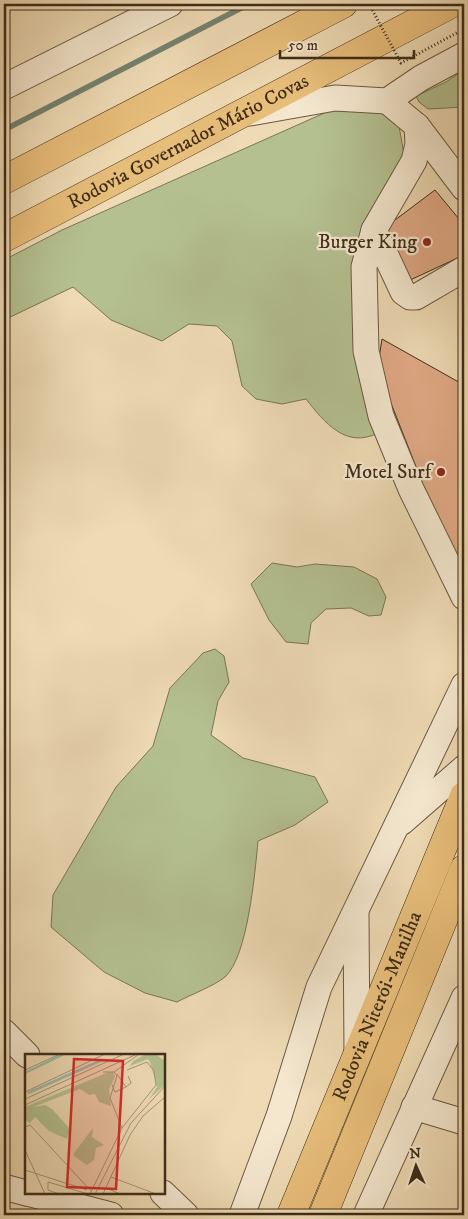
<svg xmlns="http://www.w3.org/2000/svg" width="468" height="1219" font-family="'IM FELL DW Pica',serif">
<rect width="100%" height="100%" fill="#eedab4"/>
<filter id="stains"><feTurbulence type="fractalNoise" baseFrequency=".004" numOctaves="4"/><feColorMatrix values="0 0 0 0 .2 0 0 0 0 .09 0 0 0 0 .02 0 0 0 .5 -.17"/></filter>
<radialGradient id="worn" r=".72"><stop offset=".6" stop-color="#630" stop-opacity="0"/><stop offset="1" stop-color="#630" stop-opacity=".3"/></radialGradient>
<g fill="#b4c090" stroke="#7a7654">
<polygon points="464,70 464,107 428,109 419,102 416,96 446,82"/>
<path d="M340,106L383,108L398,121L404,154L375,213L378,433C346,449 325,423 306,399L282,404L256,399L242,386L232,341L217,326L189,324L162,341L111,320L73,287L4,320V260L62,230Z"/>
<polygon points="272,563 297,567 315,564 354,567 377,579 386,597 381,615 369,616 351,608 326,609 311,623 308,644 286,642 269,620 251,584"/>
<path d="M215,649L224,656L229,682L218,701L211,735L243,758L315,777L328,802L295,825L258,841C255,872 248,956 225,977C214,986 190,995 177,1002L145,993L104,972L51,927L53,895L116,787L153,746L170,688L203,653Z"/>
</g>
<g fill="none" stroke-linecap="round" stroke-linejoin="round">
<polyline stroke="#758270" stroke-width="5.5" points="4,130 249,4"/>
</g>
<g fill="#e0a985" stroke="#3f2c18">
<polygon points="435,190 464,225 464,255 408,281 383,229"/>
<polygon points="382,339 464,385 464,567 433,510 385,388 379,358"/>
</g>
<g fill="none" stroke-linecap="round" stroke-linejoin="round">
<defs>
<g id="minor">
<polyline points="4,87 170,4"/>
<polyline points="387,101 417,126 418,144 414,161 374,230 364,267 366,351 381,416 411,489 464,597"/>
<polyline points="250,113 335,98 387,101 421,78 464,55"/>
<polyline points="417,126 464,188"/>
<polyline points="374,230 403,292 410,297 416,297 464,269"/>
<polyline points="402,822 464,768"/>
<polyline points="356,914 357,1054"/>
<polyline points="4,1032 27,1055"/>
<polyline points="414,1107 464,1122"/>
<polyline points="4,1187 26,1193"/>
<polyline points="27,1193 111,1215"/>
<polyline points="163,1193 186,1215"/>
<polyline points="242,1215 279,1116 319,987 464,685"/>
<polyline points="366,1215 464,998"/>
</g>
<g id="highway">
<polyline points="4,180 343,4"/>
<path id="s1" d="M4,238L451,4"/>
<path id="s2" d="M291,1215L464,796"/>
<polyline points="323,1215 464,869"/>
</g>
</defs>
<use href="#minor" stroke="#6b583f" stroke-width="27"/>
<use href="#highway" stroke="#3f2c18" stroke-width="29"/>
<use href="#minor" stroke="#f4e7ce" stroke-width="25"/>
<use href="#highway" stroke="#e7bd7a" stroke-width="28"/>
<polyline stroke="#3f2c18" stroke-width="3" stroke-dasharray="1 2.5" stroke-linecap="butt" points="369,4 401,63 464,29"/>
</g>
<g fill="#8f2418" stroke="#f4e7ce" stroke-width="2">
<circle cx="427" cy="242" r="5"/>
<circle cx="441" cy="472" r="5"/>
</g>
<g text-anchor="middle" dominant-baseline="central" stroke-width="4.5" stroke-linejoin="round" paint-order="stroke">
<g font-size="20" fill="#3f2c18" stroke="#f4e7ce">
<text stroke="none"><textPath href="#s1" startOffset="208">Rodovia Governador Mário Covas</textPath></text>
<text stroke="none"><textPath href="#s2" startOffset="226">Rodovia Niterói-Manilha</textPath></text>
</g>
<g font-size="20" fill="#3f2c18" stroke="#f4e7ce" text-anchor="end">
<text x="417" y="242">Burger King</text>
<text x="431" y="472">Motel Surf</text>
</g>
</g>
<g transform="translate(25 1054)">
<rect width="140" height="140" fill="#eedab4"/>
<path d="M121,0H130L140,7V31L124,45L132,33L125,8L123,5L105,12L108,7ZM84,18H88L90,23L84,35L86,52L74,48L70,40L64,41L55,35L8,53L20,51L28,56L45,75L42,85L24,77L10,63L5,69L0,66V53ZM68,74L67,83L79,91L71,94L69,106L62,111L49,102V99Z" fill="#b4c090"/>
<path fill="none" stroke="#9ba" stroke-width="2.5" d="M0,19L39,0M3,39L77,6"/>
<path fill="none" stroke="#a89476" stroke-width="1" d="M0,16L35,0M78,18H89L113,1M89,18L92,22L85,44L97,74M92,20L101,33L106,29L103,22M87,31L90,38L101,33M0,38L80,0M0,45L99,0M0,51L112,0M0,73L5,71L66,137M0,96L20,140M0,116L62,136M86,123L131,140M81,134L95,140M34,140L23,136V128L63,140M65,140L97,74L131,31L129,17L122,8L102,16M70,140L106,69L140,32M78,140L105,81L118,62L140,43"/>
<path fill="#d62828" fill-opacity="0.15" stroke="#d62828" stroke-width="2.5" d="M49,5L98,7L91,135L42,133Z"/>
<rect width="140" height="140" fill="none" stroke="#3f2c18" stroke-width="2.5"/>
</g>
<rect width="468" height="1219" fill="none" stroke="#eedab4" stroke-width="20"/>
<rect x="5" y="5" width="458" height="1209" fill="none" stroke="#3f2c18" stroke-width="2.5"/>
<rect x="10" y="10" width="448" height="1199" fill="none" stroke="#3f2c18"/>
<g transform="translate(416 1166) rotate(357)" stroke="#f4e7ce" stroke-width="4" paint-order="stroke">
<path d="M0-4L9 19L0 12L-9 19Z" fill="#3f2c18"/>
<text y="-8" font-size="14" font-weight="bold" text-anchor="middle" fill="#3f2c18">N</text>
</g>
<path d="M280 50v8h134v-8" fill="none" stroke="#3f2c18" stroke-width="2.5"/>
<text x="288" y="50" font-size="15" fill="#3f2c18" stroke="#f4e7ce" stroke-width="4" paint-order="stroke">50 m</text>
<rect width="100%" height="100%" filter="url(#stains)"/>
<rect width="100%" height="100%" fill="url(#worn)"/>
</svg>
